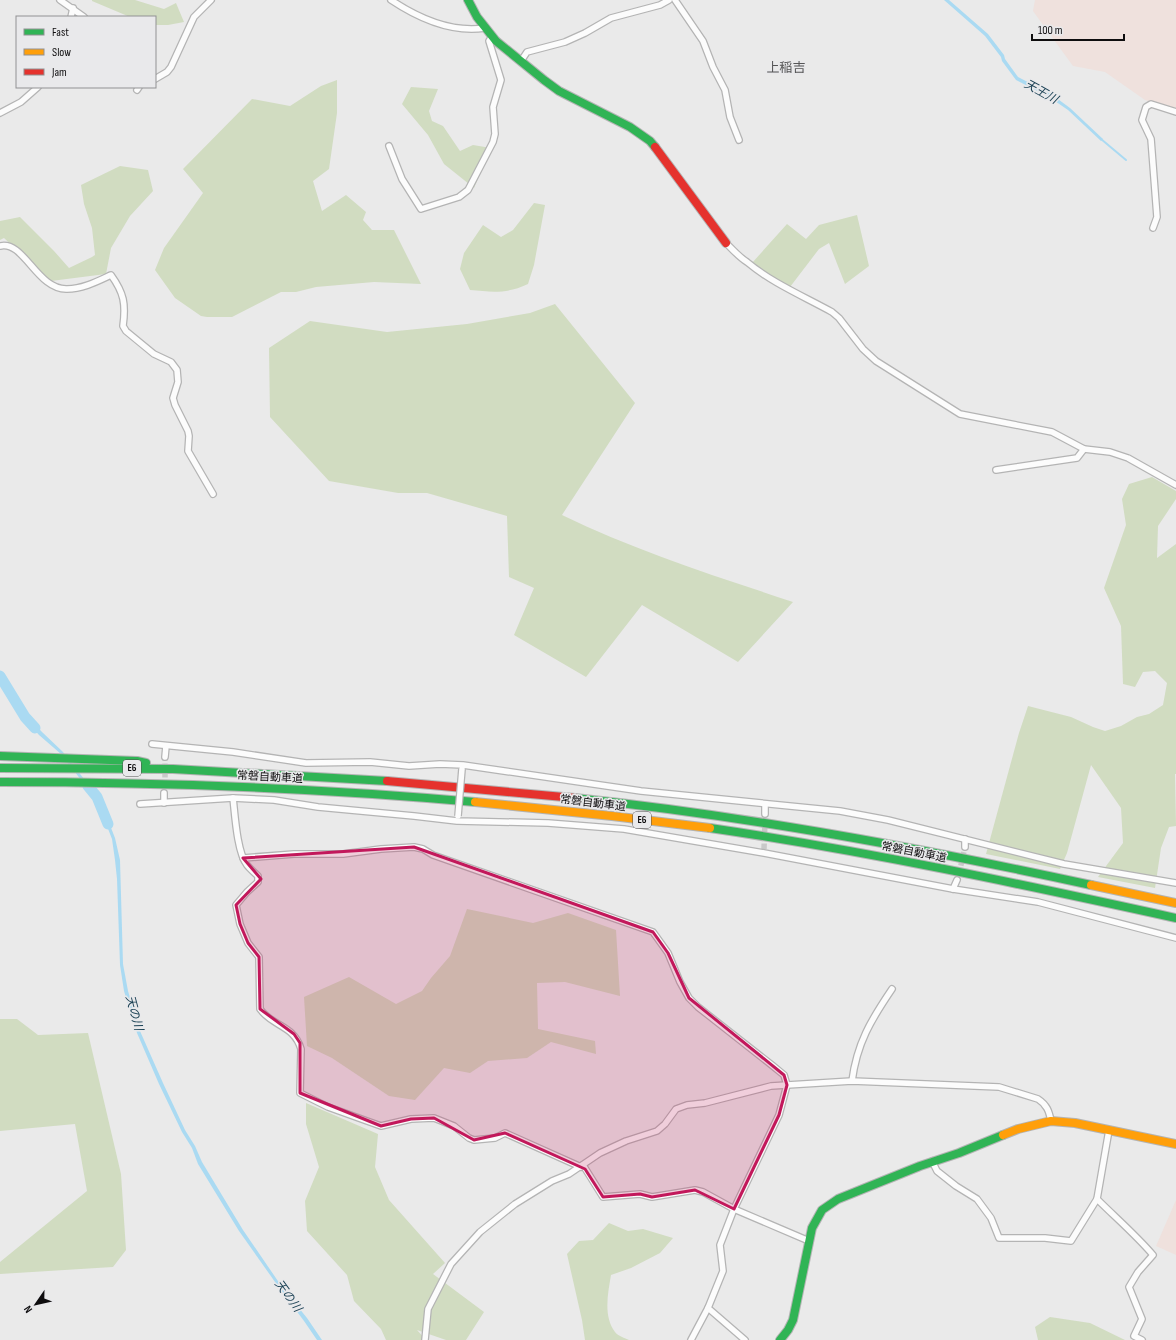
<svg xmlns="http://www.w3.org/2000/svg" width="1176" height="1340" font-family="'Sofia Sans Condensed','Noto Sans JP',sans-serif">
<rect width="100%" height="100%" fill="#eaeaea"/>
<g fill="#efe1dd">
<polygon points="1035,0 1176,0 1176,109 1145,100 1105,72 1073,66 1033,11"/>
<polygon points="1176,1200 1176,1255 1156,1246"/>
</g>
<g fill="#d1dcc1">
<polygon points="92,0 135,0 164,9 176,3 184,22 168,25 155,25 155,17 130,17 92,1"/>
<polygon points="337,80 337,113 329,169 313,181 322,211 346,195 366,212 363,220 372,230 394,230 421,284 374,282 316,287 296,292 281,292 232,317 207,317 201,316 175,298 155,270 164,248 203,193 183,169 252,99 290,106 321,86"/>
<polygon points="411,87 438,89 429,111 432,121 443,126 460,151 473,145 491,148 474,188 444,164 428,135 402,104"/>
<polygon points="120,166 148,170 153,191 130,216 111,248 106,274 51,281 4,238 0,240 0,221 20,217 54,251 69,268 92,257 95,255 92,228 84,204 81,185"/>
<path d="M534,203L545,205L534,265L528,284C507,294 492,292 470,290L460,269L464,253L483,225L501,237L513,230Z"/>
<polygon points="857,215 869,266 845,284 829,243 819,249 790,287 773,278 752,263 787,224 806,239 819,225"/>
<path d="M555,304L635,403L562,515C636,551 715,576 793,602L738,662L642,605L586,677L514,635L534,588L509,577L507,516L427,493H398L329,481L270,417L269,348L310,321L387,332L467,324L530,313Z"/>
<polygon points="1152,477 1176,491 1176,499 1158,526 1157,558 1176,544 1176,774 1175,774 1176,826 1169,827 1161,848 1155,888 1098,877 1123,843 1121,808 1091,765 1067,853 1060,869 986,854 1019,733 1028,706 1071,717 1093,727 1105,731 1121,726 1137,717 1149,714 1163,705 1167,683 1155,671 1143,672 1135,687 1123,684 1121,626 1104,588 1126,525 1122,499 1129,484"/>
<polygon points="467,909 533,923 568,913 616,930 620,996 565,982 537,983 538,1029 595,1041 596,1054 551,1042 527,1058 488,1061 470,1073 444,1068 415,1100 389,1096 332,1058 307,1046 304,997 349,977 396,1004 422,991 431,978 450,956"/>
<polygon points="0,1019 17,1019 38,1035 88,1033 121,1174 126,1250 113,1267 0,1274 0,1262 87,1191 75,1124 0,1131"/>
<polygon points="306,1103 378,1134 375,1167 389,1200 445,1263 433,1274 484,1312 466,1340 446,1340 417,1330 426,1340 386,1340 381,1329 354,1301 347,1275 307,1231 305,1201 319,1167 306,1124"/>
<path d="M609,1223L628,1231L643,1229L673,1238L660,1253L631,1268L611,1275C608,1293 603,1316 615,1332C618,1336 625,1338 629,1340H585L582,1320L567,1254L579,1241L593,1240Z"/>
<polygon points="1050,1317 1090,1323 1125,1340 1038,1340 1035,1327"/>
</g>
<g fill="#aadaf2">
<polygon points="944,0 949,0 988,34 1004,55 1005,59 1018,77 1051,94 1070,108 1103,139 1101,141 1068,110 1049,97 1016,80 1002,61 1001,57 985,36"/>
<polygon points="27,716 42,732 63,752 98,797 95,798 61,754 39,735 24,718"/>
<polygon points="104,810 115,838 120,860 123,964 128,991 140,1031 163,1083 185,1130 195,1146 202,1162 243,1230 282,1287 307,1318 322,1340 317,1340 304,1321 280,1289 239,1231 198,1164 192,1148 182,1132 159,1084 137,1033 124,991 120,965 117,879 115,860 112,839 101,811"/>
</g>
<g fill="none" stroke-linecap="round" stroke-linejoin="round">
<polyline stroke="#aadaf2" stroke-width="2" points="1101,139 1126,160"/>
<g stroke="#aadaf2" stroke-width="11">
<polyline points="0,676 25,717 35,728"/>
<polyline points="88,786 97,797 108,824"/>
</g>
<g stroke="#c9c9c9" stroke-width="5.5" stroke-dasharray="5.5 3" stroke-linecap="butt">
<polyline points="165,786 165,757"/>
<polyline points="764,849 765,821"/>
<polyline points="959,874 965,847"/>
</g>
<defs>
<g id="street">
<polyline points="60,0 84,17"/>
<path d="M391,0C418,18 452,33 485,28"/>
<polyline points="675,0 703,41 713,67 725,90 730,117 739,140"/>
<polyline points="71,17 73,8"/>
<polyline points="521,61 527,52 565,42 585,33 611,18 660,5 669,0"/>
<polyline points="155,79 167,72 171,67 194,17 211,0"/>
<polyline points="137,90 139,87"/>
<polyline points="0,113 21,102 38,87"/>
<polyline points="389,146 402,179 421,209 459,197 468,190 493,142 495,134 493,107 501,80 489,41 492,37"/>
<polyline points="1153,228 1157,217 1151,139 1142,120 1146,107 1151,104 1176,112"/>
<path d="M726,243C733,250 739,257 747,262C772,283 803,296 832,312L839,318L863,349L876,361L960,414L1052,432L1084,449L1110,452L1128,458L1176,485"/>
<path d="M0,246C24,240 37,290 67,289C83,289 98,281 111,275C124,293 126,304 123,326L126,331L154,354L171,362L177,370L178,382L173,398L175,405L188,431L189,436L188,451L213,494"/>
<polyline points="996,470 1077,458 1084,449"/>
<polyline points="152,744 233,752 306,763 370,762 409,766 440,764 463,765 641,791 840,811 888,820 1064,864 1176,883"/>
<polyline points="165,757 166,746"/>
<path d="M233,798C235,815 237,852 247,865C250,869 255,873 258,876V882L247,892L236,905L240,924L248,943L259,957L260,1009C273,1027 294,1025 301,1049L300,1093L328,1107L381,1126L411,1119L434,1118L454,1126L469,1138L474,1140L495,1138L505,1133L581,1167"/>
<polyline points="164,803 164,793"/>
<polyline points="140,804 233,798 274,800 318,807 414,816 457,821 548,823 624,829 764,853 953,889 1038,902 1176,938"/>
<polyline points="765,814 765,804"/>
<polyline points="965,847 965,839"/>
<polyline points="243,858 294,854 343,854 381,849 414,847 423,849 433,855 653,932 668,953 680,982 689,998 698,1007 773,1066 784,1075 787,1085 779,1115 734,1209 720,1245 723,1271 708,1308 745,1340"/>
<polyline points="953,889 957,880"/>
<path d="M852,1081C857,1043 871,1020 892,989"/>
<path d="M1109,1130L1097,1199C1116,1218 1136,1235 1153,1255L1138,1272L1129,1287L1142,1319L1134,1336L1142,1340"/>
<polyline points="932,1161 937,1171 956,1186 977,1199 991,1218 999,1238 1045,1238 1071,1241 1097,1199"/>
<polyline points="583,1165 603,1197 640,1194 652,1197 695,1190 703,1192 734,1209 809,1241"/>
<path d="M425,1340L428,1309L451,1264L480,1232L515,1204L552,1181L569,1174L600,1153L626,1141L657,1131L665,1124L676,1109L687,1105L705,1103L771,1086L852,1081L999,1087L1038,1099C1047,1105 1049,1111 1051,1121"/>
<polyline points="691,1340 708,1308"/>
</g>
<g id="fast">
<polyline points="468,0 477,17 496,41 544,80 559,91 630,127 650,141 655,147"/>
<polyline points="0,756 137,761 146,763"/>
<polyline points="0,768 173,769 387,781"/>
<path d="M0,782C159,782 317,788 475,802"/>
<path d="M575,798C749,816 921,848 1091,885"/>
<path d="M710,828C867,851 1021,884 1176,918"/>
<polyline points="780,1340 788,1330 793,1320 812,1228 822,1210 838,1199 920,1166 959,1153 1003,1135"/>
</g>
<g id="slow">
<polyline points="475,802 612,816 710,828"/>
<polyline points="1091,885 1176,903"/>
<polyline points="1003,1135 1018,1129 1051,1121 1075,1123 1176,1144"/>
</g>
<g id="jam">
<polyline points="655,147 726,243"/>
<polyline points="387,781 575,798"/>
</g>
</defs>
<use href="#street" stroke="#b4b4b4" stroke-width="8"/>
<use href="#fast" stroke="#b4b4b4" stroke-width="10"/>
<use href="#slow" stroke="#b4b4b4" stroke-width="10"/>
<use href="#jam" stroke="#b4b4b4" stroke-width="10"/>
<use href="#street" stroke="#fcfcfc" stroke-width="5.5"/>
<use href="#fast" stroke="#30b455" stroke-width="8"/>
<use href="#slow" stroke="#ff9f0a" stroke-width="8"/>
<use href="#jam" stroke="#e5322d" stroke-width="8"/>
<defs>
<polyline id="street-bridge" points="458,816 462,769"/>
</defs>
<use href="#street-bridge" stroke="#b4b4b4" stroke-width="8" stroke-linecap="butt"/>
<use href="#street-bridge" stroke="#fcfcfc" stroke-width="5.5"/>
</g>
<path fill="#c2185b" fill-opacity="0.2" stroke="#c2185b" stroke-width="3" stroke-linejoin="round" d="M414,847L653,932L668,953L689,998L784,1075L787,1085L779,1115L734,1209L695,1190L652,1197L640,1194L603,1197L585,1169L505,1133L474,1140L434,1118L411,1119L381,1126L300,1093V1043L294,1034L260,1009L259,957L248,943L240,924L236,905L261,879L243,858Z"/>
<g text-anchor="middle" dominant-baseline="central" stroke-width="3" stroke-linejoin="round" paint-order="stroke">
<g fill="#e9e9eb" stroke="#504f50" stroke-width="1">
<rect x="123" y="760" width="18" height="16" rx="3"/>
<rect x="633" y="812" width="18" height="16" rx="3"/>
</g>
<g font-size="10" font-weight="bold" fill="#0e0d0e">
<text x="132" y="768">E6</text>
<text x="642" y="820">E6</text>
</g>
<g font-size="11" fill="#0e0d0e" stroke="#e9e9eb">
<text transform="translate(270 777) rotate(3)">常磐自動車道</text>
<text transform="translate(593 803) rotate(7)">常磐自動車道</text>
<text transform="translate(914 852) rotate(11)">常磐自動車道</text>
</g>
<g font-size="12" font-style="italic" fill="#173e51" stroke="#e9e9eb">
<text transform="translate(1041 92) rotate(29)">天王川</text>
<text transform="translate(134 1013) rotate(75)">天の川</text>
<text transform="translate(288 1296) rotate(54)">天の川</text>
</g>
<g font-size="13" fill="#555556" stroke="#e9e9eb">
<text x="786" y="68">上稲吉</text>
</g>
</g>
<rect x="16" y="16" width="140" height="72" fill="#e9e9eb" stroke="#919193"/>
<rect x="24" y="29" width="20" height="6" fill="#30b455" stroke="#919193"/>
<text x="52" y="36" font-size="12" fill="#0e0d0e">Fast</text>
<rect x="24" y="49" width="20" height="6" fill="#ff9f0a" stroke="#919193"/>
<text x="52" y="56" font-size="12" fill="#0e0d0e">Slow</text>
<rect x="24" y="69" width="20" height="6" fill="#e5322d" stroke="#919193"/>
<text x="52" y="76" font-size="12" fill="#0e0d0e">Jam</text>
<g transform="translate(36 1304) rotate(236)" stroke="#e9e9eb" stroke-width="3" paint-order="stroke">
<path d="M0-3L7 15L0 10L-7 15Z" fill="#0e0d0e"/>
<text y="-6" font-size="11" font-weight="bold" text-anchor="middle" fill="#0e0d0e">N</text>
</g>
<path d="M1032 34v6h92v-6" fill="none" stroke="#0e0d0e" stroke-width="2"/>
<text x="1038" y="34" font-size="12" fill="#0e0d0e" stroke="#e9e9eb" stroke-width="3" paint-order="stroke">100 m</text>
</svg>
